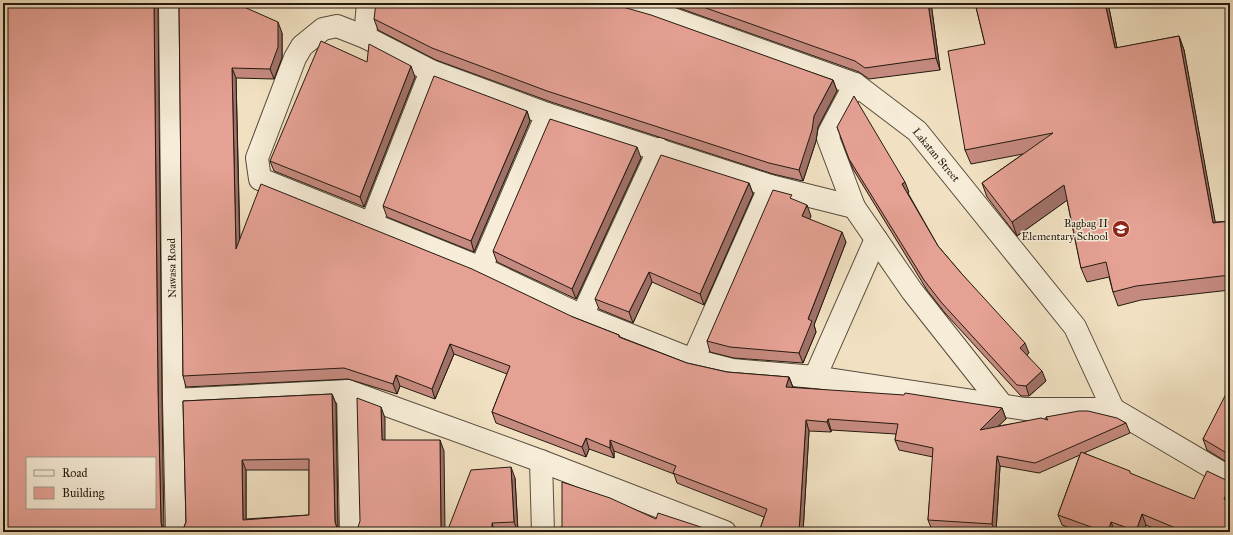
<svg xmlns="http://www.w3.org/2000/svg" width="1233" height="535" font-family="'IM FELL Great Primer',serif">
<rect width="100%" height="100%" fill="#f1e1c2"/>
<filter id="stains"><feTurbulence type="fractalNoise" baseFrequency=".005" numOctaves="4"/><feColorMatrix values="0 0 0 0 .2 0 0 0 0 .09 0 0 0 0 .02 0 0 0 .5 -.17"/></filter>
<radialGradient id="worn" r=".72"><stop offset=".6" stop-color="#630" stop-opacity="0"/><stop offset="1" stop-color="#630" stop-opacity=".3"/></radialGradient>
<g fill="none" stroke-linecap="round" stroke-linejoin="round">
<defs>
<g id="minor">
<polyline points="618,3 659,14 855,84 917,131 1075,327 1113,409"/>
<polyline points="365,37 368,3"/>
<polyline points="855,84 829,133 828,138 854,207 912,291 1002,405"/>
<polyline points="854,207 770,186 547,114 431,71 365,37 337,26 323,29 302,46 295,58 257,158 260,179 481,268 582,316 693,360 732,370 815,377 1025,409 1113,409 1230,478"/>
<polyline points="371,224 431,71"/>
<polyline points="481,268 547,114"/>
<polyline points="582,316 659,149"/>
<polyline points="693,360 770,186"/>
<polyline points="815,377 876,239"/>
<polyline points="348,391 351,532"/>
<polyline points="541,461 543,532"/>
</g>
<g id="tertiary">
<polyline points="170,3 174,400 177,532"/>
<polyline points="174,400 348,391 541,461 725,532"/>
</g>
</defs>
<use href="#minor" stroke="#574c3c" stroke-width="24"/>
<use href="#tertiary" stroke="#574c3c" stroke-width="24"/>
<use href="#minor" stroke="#f6ecd7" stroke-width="22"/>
<use href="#tertiary" stroke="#f6ecd7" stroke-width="22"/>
</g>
<g fill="#c58a7f" stroke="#241a10" fill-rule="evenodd">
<polygon points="179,3 282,33 282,58 274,79 236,78 240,240 573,317 619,335 620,337 687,363 727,372 789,377 793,387 1002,408 1006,419 998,426 1046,419 1046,417 1126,423 1130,433 1084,453 1131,474 1230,532 1163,532 1146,525 1144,532 1080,532 1062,525 1058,515 1080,455 1039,473 1000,466 996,532 960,532 932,530 928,520 933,457 899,450 895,440 896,434 831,430 831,432 809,431 803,532 759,532 764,517 677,483 674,474 614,451 614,458 589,449 586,457 496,423 492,412 507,374 454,354 435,399 400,386 397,394 348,379 186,387 183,376"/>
<polygon points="665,3 931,3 940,70 869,79 859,72"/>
<polygon points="975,3 1108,3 1117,48 1179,36 1184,50 1215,222 1230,221 1230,290 1141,300 1118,306 1113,292 1109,277 1087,282 1081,268 1067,200 1017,236 987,197 982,183 1023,154 971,164 965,150 985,44"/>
<polygon points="611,4 833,80 837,91 818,127 816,141 803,181 773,174 551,102 436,60 378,30 374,19"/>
<polygon points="367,62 415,77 364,207 274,171 270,161"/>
<polygon points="527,111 530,121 474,252 387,217 383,206"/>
<polygon points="837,127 909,192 908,193 938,246 1029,353 1027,355 1046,381 1029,396 1021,396 945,313 927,290 853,169"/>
<polygon points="641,158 576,299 497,262 493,251"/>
<polygon points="749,183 753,194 704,305 652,282 633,323 599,309 595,299"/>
<polygon points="793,200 811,216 809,219 846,242 814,325 816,332 803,363 734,358 710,352 707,341"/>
<polygon points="1230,392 1230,464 1207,450 1203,439"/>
<path d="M332,394L336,404L338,530L184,527L186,522L183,401ZM246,470H309V515L246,519Z"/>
<polygon points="515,478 518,532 447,532"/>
</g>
<g fill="#a07168" stroke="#241a10">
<polygon points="154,3 158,3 162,400 164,532 161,522 158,390"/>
<polygon points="928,3 931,3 940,70 936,58"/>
<polygon points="1105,3 1108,3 1120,63 1115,48"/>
<polygon points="278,22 282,33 282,58 274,79 270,69"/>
<polygon points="1179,36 1184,50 1218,237 1213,223"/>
<polygon points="411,66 415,77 364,207 360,197"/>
<polygon points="232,68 236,78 240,259 236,249"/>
<polygon points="833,80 837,91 818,127 816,141 803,181 799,170 814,116"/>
<polygon points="527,111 530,121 474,252 471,241"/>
<polygon points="637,147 641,158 576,299 572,289"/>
<polygon points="905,182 909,192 906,194 902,184"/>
<polygon points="749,183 753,194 704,305 700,294"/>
<polygon points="1064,185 1069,199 1017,236 1012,222"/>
<polygon points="807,205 811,216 806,227 802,216"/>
<polygon points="842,232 846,242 814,325 816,332 803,363 799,353 808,319"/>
<polygon points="649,272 652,282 633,323 629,312"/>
<polygon points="1025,343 1029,353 1024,358 1020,348"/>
<polygon points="450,344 454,354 435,399 432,389"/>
<polygon points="1042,371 1046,381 1029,396 1026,386"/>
<polygon points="396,375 400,386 397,394 393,384"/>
<polygon points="789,377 793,388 786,387"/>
<polygon points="332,394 336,404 338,532 335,522"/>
<polygon points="381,407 385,418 385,451 382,440"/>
<polygon points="1002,408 1006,419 983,440 980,430"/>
<polygon points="828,419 831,430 831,432 827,422"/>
<polygon points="806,420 809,431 803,532 799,532"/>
<polygon points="586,438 589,449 586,457 582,447"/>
<polygon points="440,440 444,451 445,532 441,532"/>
<polygon points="610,440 614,451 614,458 610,448"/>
<polygon points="997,456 1000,466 996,532 995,532 992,524"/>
<polygon points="242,460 246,470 246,530 243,520"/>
<polygon points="511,467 515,478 518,532 514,522"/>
<polygon points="1230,486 1230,504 1224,499"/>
<polygon points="1142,514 1146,525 1144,532 1137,532 1136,531"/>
<polygon points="1111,522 1115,532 1108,532"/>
<polygon points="492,523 495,532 492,532"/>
</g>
<g fill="#e5a194" stroke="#241a10" fill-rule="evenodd">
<path d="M3,3H154L158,390L161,522L162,528L167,532H3ZM27,458H155V508H27Z"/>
<polygon points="179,3 235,3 278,22 278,47 270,69 232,68 236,249 261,184 472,269 573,317 619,335 619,337 687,363 727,372 789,377 786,387 904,395 905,393 1002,408 980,430 1041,418 1048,420 1046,417 1079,411 1088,411 1117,418 1126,423 1035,463 997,456 992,524 928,520 933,448 895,440 898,424 828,419 827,422 806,420 799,532 759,532 767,509 673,473 676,466 610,440 610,448 586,438 582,447 492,412 510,366 450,344 432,389 396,375 393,384 344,368 183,376"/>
<polygon points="376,3 609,3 651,15 833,80 814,116 812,130 799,170 769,163 547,91 432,48 374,19"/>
<polygon points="692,3 928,3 936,58 865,68 855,61"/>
<polygon points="975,3 1105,3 1115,48 1179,36 1213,223 1230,221 1230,275 1136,286 1113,292 1106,262 1081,268 1064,185 1012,222 982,183 1053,133 965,150 948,51 985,44"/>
<polygon points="321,41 367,62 369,44 411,66 360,197 270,161"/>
<polygon points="434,76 527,111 471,241 383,206"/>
<polygon points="854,96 905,182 902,184 938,246 962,274 1025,343 1020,348 1042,371 1026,386 1017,385 941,302 924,280 849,159 837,127"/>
<polygon points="550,119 637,147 572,289 493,251"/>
<polygon points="661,155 749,183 700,294 649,272 629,312 595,299"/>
<polygon points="773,190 792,195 790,198 807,205 802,216 842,232 808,319 812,321 799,353 730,347 707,341"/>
<polygon points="1228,390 1230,392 1230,455 1203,439"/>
<path d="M332,394L335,522L337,528L341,532H180L184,527L186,522L183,401ZM309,459V515L243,520L242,460Z"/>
<polygon points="357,398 381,407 382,440 440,440 441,532 354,532 358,527 360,521"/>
<polygon points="1081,452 1130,471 1130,473 1194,499 1207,471 1226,480 1230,478 1230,486 1224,499 1230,503 1230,532 1185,532 1142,514 1136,531 1111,522 1108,532 1105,532 1058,515"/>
<polygon points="511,467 514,522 492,523 492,532 447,532 471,470"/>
<polygon points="562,482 610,498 656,519 658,513 716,532 556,532 555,528 562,527"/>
</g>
<defs>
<symbol id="school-disc" viewBox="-11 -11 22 22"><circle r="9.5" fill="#8f2418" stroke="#f6ecd7"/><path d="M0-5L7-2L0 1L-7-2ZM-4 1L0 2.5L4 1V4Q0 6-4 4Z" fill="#fff"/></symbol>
</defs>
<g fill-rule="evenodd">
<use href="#school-disc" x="1111" y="219" width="20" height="20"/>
</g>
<g text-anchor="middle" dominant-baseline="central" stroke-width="3" stroke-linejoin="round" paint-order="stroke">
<g font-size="11" fill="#241a10" stroke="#f6ecd7">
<text transform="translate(936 155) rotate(50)">Lakatan Street</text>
<text transform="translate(172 268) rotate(-91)">Nawasa Road</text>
</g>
<g font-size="11" fill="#241a10" stroke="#f6ecd7" text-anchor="end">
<text x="1108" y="223">Bagbag II<tspan x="1108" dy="13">Elementary School</tspan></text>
</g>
</g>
<rect width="1233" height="535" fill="none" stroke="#f1e1c2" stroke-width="16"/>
<rect x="4" y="4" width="1225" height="527" fill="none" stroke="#241a10" stroke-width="2"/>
<rect x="8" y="8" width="1217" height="519" fill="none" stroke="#241a10"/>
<rect x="26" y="457" width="130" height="52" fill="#f6ecd7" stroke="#a29887"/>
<rect x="34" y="470" width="20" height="6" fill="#f6ecd7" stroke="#a29887"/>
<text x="62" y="477" font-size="12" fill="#241a10">Road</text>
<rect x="34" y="487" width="20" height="12" fill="#e5a194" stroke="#a29887"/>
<text x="62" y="497" font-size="12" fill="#241a10">Building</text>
<rect width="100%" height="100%" filter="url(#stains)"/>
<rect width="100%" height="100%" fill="url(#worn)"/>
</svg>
